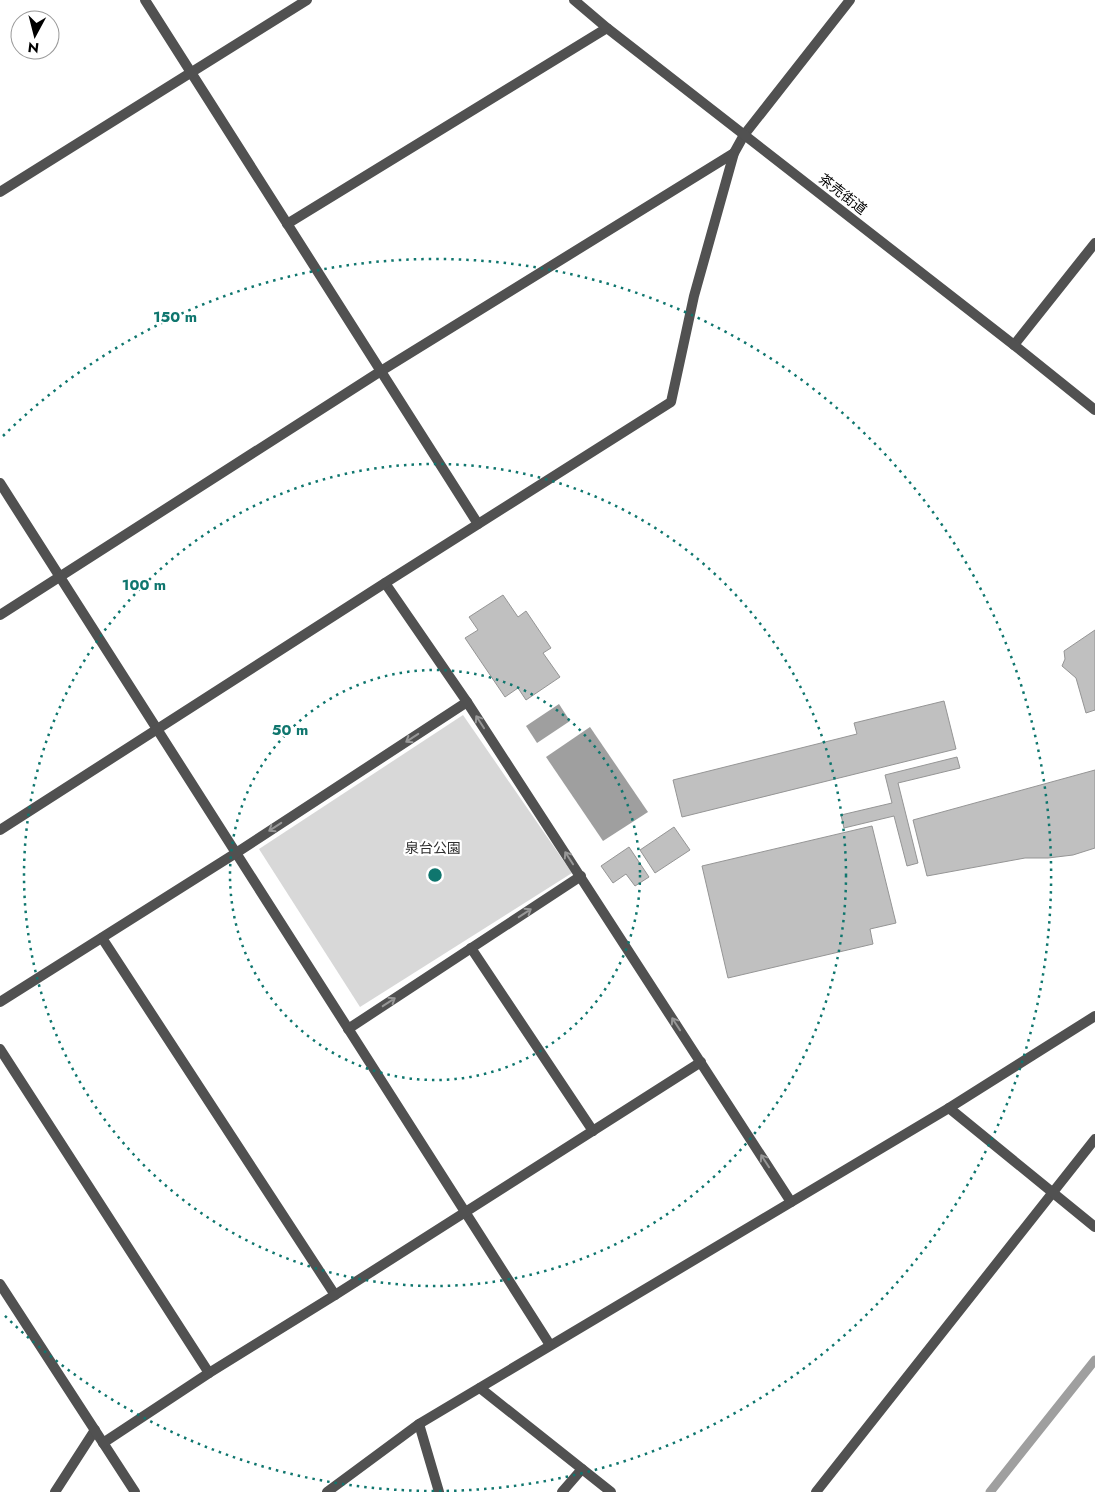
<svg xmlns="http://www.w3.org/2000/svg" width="1095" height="1492" font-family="Jost,'Noto Sans JP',sans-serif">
<rect width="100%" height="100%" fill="#fff"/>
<polygon fill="#d8d8d8" points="463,715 572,873 360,1007 259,849"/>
<g fill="#9f9f9f">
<polygon points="559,704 570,721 537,743 526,726"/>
<polygon points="590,727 648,812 603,841 546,757"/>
</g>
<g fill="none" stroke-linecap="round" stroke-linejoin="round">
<polyline stroke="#9f9f9f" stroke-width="9" points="990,1492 1095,1360"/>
</g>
<g fill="#c0c0c0" stroke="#959595">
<polygon points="503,595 518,617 526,611 551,648 543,653 560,677 526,700 518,688 505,697 465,638 478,630 469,617"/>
<polygon points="1095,630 1095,710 1086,713 1076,678 1062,666 1065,659 1064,651"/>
<polygon points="944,701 956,749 682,817 673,780 857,734 854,723"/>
<polygon points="957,757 960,768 898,783 918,863 907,866 894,816 844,828 841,815 892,803 885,775"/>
<polygon points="1095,770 1095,848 1073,855 1048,858 1025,858 927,876 913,820"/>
<polygon points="872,826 896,923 870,929 873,944 728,978 702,866"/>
<polygon points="674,827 690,850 655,873 640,850"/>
<polygon points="629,847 649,877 635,886 626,874 613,883 601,866"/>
</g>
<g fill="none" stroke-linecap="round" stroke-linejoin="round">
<g stroke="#515151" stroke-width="10">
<polyline points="145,0 478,524"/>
<polyline points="744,135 850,0"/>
<polyline points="287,224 607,28"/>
<polyline points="102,938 335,1295"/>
<polyline points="471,948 593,1131"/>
<polyline points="348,1029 581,876"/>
<polyline points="0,1049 209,1373"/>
<polyline points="55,1492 95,1430"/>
<polyline points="562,1492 582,1469"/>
<polyline points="816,1492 1095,1139"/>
</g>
<g stroke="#515151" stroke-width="10">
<polyline points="1014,345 1095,243"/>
<polyline points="0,483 550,1345"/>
<polyline points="385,583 467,702 791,1202"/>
<polyline points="0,615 381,371 734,153"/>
<polyline points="0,830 385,583 671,402 694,296 734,153 744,135"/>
<polyline points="0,1002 236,853 467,702"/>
<polyline points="949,1108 1095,1227"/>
<polyline points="0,1284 135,1492"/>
<polyline points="480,1388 611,1492"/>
<polyline points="419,1424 439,1492"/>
<polyline points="103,1443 209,1373 335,1295 701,1062"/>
</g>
<g stroke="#515151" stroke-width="10">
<polyline points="574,0 607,28 1014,345 1095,410"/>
<polyline points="0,192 307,0"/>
<polyline points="327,1492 419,1424 949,1108 1095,1016"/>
</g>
</g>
<defs><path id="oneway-shaft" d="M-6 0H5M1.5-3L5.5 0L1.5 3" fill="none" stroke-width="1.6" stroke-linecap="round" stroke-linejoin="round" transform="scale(1.25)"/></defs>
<g stroke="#979797">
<use href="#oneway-shaft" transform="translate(480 722) rotate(-123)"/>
<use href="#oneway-shaft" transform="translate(412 738) rotate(147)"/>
<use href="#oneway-shaft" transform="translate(275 827) rotate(147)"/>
<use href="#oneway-shaft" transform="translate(569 858) rotate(-123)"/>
<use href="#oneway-shaft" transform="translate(525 913) rotate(-33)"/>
<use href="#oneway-shaft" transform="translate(389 1002) rotate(-33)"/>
<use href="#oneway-shaft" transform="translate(676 1024) rotate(-123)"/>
<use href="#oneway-shaft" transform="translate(765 1161) rotate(-123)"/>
</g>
<g fill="none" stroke="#0f766e" stroke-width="2.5" stroke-dasharray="2.5 5">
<circle cx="435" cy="875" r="205"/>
<circle cx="435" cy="875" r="411"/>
<path d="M3 436A616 616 0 1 1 3 1314"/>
</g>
<g text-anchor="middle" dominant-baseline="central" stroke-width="4.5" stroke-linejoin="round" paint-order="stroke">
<g font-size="14" fill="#000" stroke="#fff">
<text transform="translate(843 194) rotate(38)">茶売街道</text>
</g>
<g font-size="14" fill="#2f2f2f" stroke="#fff">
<text x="433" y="848">泉台公園</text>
</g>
</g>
<circle cx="435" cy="875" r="8" fill="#0f766e" stroke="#fff" stroke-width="2.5"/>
<g font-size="15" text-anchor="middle" font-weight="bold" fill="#0f766e" stroke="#fff" stroke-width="4.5" stroke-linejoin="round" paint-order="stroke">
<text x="175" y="322">150 m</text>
<text x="144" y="590">100 m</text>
<text x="290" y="735">50 m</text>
</g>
<g transform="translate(35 35) rotate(187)"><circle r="24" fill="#ffffff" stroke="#999999"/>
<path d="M0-4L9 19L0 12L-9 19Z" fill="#000000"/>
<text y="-8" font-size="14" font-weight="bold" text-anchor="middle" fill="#000000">N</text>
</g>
</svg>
